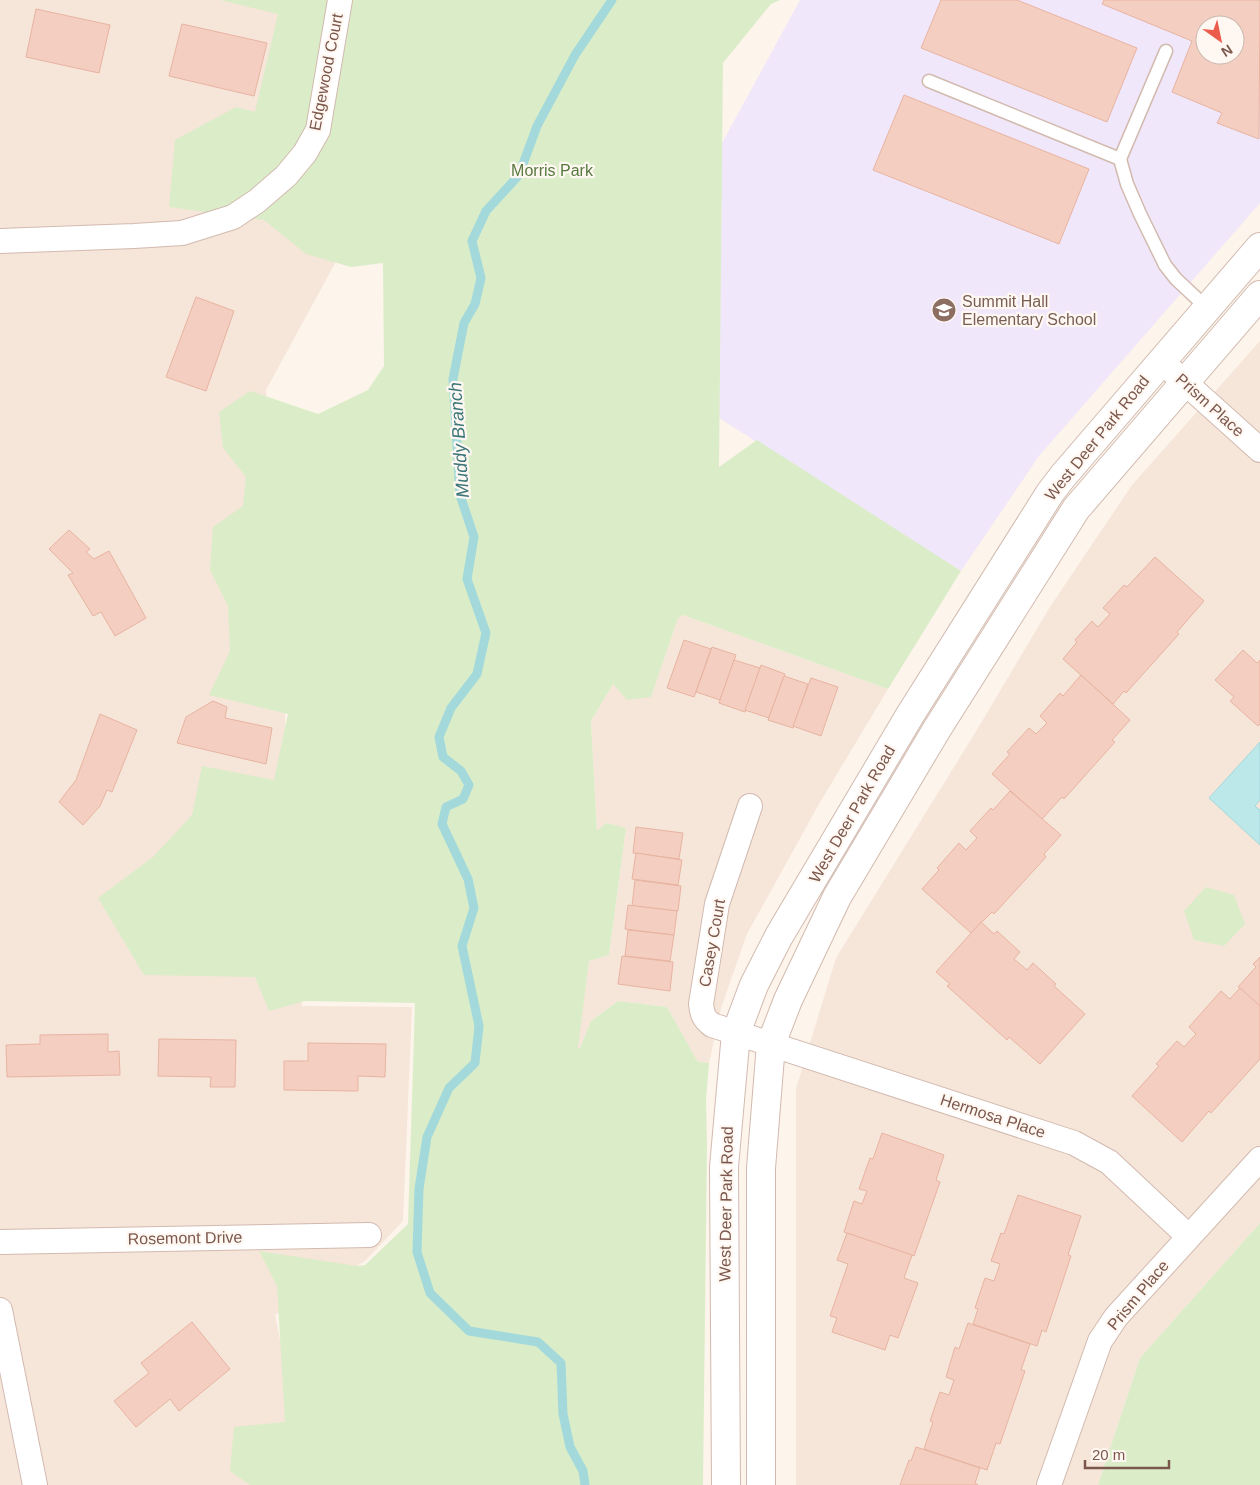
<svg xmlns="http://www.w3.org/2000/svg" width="1260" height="1485" font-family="Arial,sans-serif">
<rect width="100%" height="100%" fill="#fdf4eb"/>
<g fill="#f6e5d9">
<polygon points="0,0 393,0 371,197 266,390 302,1006 412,1007 403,1221 365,1261 275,1315 309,1485 0,1485"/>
<polygon points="1260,341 1260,1223 1140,1358 1098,1485 796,1485 796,1089 836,958 975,733 1050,607 1132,485"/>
<polygon points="683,615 888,689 819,804 747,934 721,1008 709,1063 698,1062 667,1007 618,1001 591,1021 580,1048 577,1048 589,961 609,955 626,828 597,832 591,721 613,684 651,697 678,617"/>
</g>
<path fill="#f1e7fa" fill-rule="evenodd" d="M800,0H1260V203L1039,456L961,571L719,418L722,143ZM1205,25H1235V55H1205Z"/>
<g fill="#dbedc8">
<polygon points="220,0 780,0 771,4 723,63 719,467 757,440 961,571 888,689 683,615 678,618 651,697 627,700 613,684 591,721 597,831 606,823 626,828 609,955 589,961 578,1048 580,1048 591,1021 618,1001 667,1007 698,1062 709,1063 706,1101 707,1144 703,1485 250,1485 230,1471 234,1427 285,1422 277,1286 259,1251 357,1266 365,1265 408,1224 415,1003 305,1001 269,1011 255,977 144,975 98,898 153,857 192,815 202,766 274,780 288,714 209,695 230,651 228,606 210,570 213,527 243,506 246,477 223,448 219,412 250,391 318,414 368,390 384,366 383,263 351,267 306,254 264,220 169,207 175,140 236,107 255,112 278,14"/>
<polygon points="1206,887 1234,895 1245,924 1224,946 1194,940 1184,911"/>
<polygon points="1260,1223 1260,1485 1098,1485 1140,1358"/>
</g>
<polygon fill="#bde8e9" stroke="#a3d9db" points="1260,742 1260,800 1255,806 1260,810 1260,845 1209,798"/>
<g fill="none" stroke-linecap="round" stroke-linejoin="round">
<polyline stroke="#a3d9db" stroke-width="9" points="585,1485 583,1471 570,1447 563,1414 561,1363 538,1342 469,1331 430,1293 417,1252 419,1189 427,1137 449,1088 475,1063 479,1026 462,946 474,908 468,879 442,824 446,807 463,799 469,785 461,771 443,757 439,737 451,708 477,674 486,633 467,579 474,537 460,495 453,379 464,323 475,304 481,278 472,241 486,211 519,175 537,126 575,55 612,0"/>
</g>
<g fill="#f4cfc1" stroke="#e8b3a1" fill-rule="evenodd">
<polygon points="941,0 1017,0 1137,48 1107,122 921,48"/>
<path d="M1104,0H1260L1259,139L1217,123L1222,113L1172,92L1192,41L1102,4ZM1205,25H1235V55H1205Z"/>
<polygon points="36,9 110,25 99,73 26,57"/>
<polygon points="182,24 267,43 254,96 169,76"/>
<polygon points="904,95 1089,169 1059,244 873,170"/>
<polygon points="196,297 234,311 206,391 166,377"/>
<polygon points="69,530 90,549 86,552 94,559 109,551 146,618 115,636 101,612 93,616 68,575 73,573 49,549"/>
<polygon points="1155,557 1204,601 1177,632 1179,634 1126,693 1124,691 1113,704 1063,659 1077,642 1075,640 1092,621 1098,627 1110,614 1103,608 1124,585 1127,587"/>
<polygon points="684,640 711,649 694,697 667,688"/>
<polygon points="712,647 736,655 720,700 696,692"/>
<polygon points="1243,650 1257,663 1260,660 1260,724 1258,726 1230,701 1234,697 1215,680"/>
<polygon points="734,660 760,668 745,712 719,703"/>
<polygon points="761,665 785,674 769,718 745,710"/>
<polygon points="1081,675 1130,720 1112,740 1115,742 1064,799 1062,797 1042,819 992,774 1010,754 1007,752 1029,728 1036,734 1047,723 1040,716 1060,693 1063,696"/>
<polygon points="784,676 808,684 793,728 768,720"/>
<polygon points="811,678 838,687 821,736 793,726"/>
<polygon points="213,701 227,707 225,718 272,728 266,764 177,743 186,717"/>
<polygon points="100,714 137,730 112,792 107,790 100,806 83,825 59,802 76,780"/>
<polygon points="1010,791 1061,835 1044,854 1046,857 994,914 992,912 971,933 922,889 939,870 937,868 959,843 966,850 977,838 970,831 991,808 993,810"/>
<polygon points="636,827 683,833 679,859 633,853"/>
<polygon points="636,853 682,860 678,885 632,879"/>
<polygon points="635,880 681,886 678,911 632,906"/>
<polygon points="628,905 677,911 674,935 625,929"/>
<polygon points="981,922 994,934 997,931 1020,952 1014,959 1027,970 1033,963 1056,984 1054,986 1085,1014 1040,1064 1009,1037 1007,1040 947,986 950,984 936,972"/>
<polygon points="628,930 674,935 670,961 625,956"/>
<polygon points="622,956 673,962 670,991 618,984"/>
<polygon points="1260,957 1260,1006 1238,987 1256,967 1253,964"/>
<polygon points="1240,988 1260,1006 1260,1059 1211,1113 1209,1111 1182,1142 1132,1096 1159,1066 1156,1064 1177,1041 1184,1047 1196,1034 1189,1027 1221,991 1230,999"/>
<polygon points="108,1034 108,1052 119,1051 120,1075 7,1077 6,1045 40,1044 40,1035"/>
<polygon points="159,1039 236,1040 235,1087 210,1087 211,1077 158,1076"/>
<polygon points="308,1043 386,1044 385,1077 358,1076 358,1091 284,1090 284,1061 308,1061"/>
<polygon points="882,1133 944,1155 936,1180 940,1182 914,1256 844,1232 854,1201 862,1204 867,1191 859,1189 870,1158 873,1159"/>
<polygon points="1018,1195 1081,1216 1068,1255 1071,1256 1046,1332 1042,1330 1037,1346 973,1324 978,1309 975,1308 985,1278 994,1281 1000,1264 991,1261 1001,1233 1004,1234"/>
<polygon points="847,1233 912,1255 904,1278 918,1283 898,1338 890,1335 885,1350 832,1332 837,1318 830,1316 848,1264 837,1260"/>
<polygon points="192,1322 230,1369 179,1411 170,1399 136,1427 114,1401 149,1373 141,1363"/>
<polygon points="968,1323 1030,1344 1021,1370 1025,1371 1000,1444 996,1443 987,1470 924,1449 933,1422 930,1421 940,1392 949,1395 954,1380 946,1377 955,1347 959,1349"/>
<polygon points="916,1447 980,1468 975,1483 978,1485 900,1485 909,1460 911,1461"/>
</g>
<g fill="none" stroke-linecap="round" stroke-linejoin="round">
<defs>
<g id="service">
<polyline points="929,81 1120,159 1127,184 1140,214 1165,265 1176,279 1207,308"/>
<polyline points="1120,159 1166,51"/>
</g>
<g id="minor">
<polyline points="0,241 134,236 182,233 233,217 257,201 286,176 305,153 318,130 340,0"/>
<polyline points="1161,361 1260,450"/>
<path d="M750,806L717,904L701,1004C702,1014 704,1019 712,1025L1074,1143L1109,1162L1188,1236"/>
<polyline points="0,1242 369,1235"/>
<polyline points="0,1310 35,1485"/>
<polyline points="1049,1485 1100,1341 1116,1317 1260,1159"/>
</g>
<g id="tertiary">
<polyline points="726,1485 724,1167 736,1033 754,985 779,936 910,715 1050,493 1063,476 1260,247"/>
<polyline points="761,1485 761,1168 771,1044 788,1000 837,897 937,729 1076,509 1260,295"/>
</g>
</defs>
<use href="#service" stroke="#d2baaf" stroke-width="15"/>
<use href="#minor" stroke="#d2baaf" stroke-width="26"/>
<use href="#tertiary" stroke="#d2baaf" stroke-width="30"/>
<use href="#service" stroke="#fff" stroke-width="12"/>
<use href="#minor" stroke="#fff" stroke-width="24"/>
<use href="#tertiary" stroke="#fff" stroke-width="28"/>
</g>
<defs>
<symbol id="school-disc" viewBox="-11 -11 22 22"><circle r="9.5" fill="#8d6e63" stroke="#fff8f2"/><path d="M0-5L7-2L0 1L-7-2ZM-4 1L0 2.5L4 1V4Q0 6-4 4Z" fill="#fff"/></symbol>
</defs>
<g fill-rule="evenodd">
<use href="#school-disc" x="930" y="296" width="28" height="28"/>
</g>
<g text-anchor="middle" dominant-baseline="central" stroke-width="4.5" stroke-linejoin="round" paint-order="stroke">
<g font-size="16" fill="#7b574c" stroke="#fff8f2">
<text transform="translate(326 72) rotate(-79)">Edgewood Court</text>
<text transform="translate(1210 405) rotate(42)">Prism Place</text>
<text transform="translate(1097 438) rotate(-51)">West Deer Park Road</text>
<text transform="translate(852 814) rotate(-60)">West Deer Park Road</text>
<text transform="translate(712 943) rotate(-80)">Casey Court</text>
<text transform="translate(993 1116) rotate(18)">Hermosa Place</text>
<text transform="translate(726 1204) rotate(-89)">West Deer Park Road</text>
<text transform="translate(185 1238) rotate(-1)">Rosemont Drive</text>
<text transform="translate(1138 1295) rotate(-50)">Prism Place</text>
</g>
<g font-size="16" fill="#587a40" stroke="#fff8f2">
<text x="552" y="170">Morris Park</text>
</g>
<g font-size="16" fill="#785e54" stroke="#fff8f2" text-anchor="start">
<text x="962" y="301">Summit Hall<tspan x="962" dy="18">Elementary School</tspan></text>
</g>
<g font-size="18" font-style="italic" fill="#3b7679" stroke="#fff8f2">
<text transform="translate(459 440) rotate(-94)">Muddy Branch</text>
</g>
</g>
<g transform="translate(1220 40) rotate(147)"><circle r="24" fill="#fff8f2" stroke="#cab8b0"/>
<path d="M0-4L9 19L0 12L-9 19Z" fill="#eb5c4c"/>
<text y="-8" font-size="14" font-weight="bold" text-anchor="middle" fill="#7b574c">N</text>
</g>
<path d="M1085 1460v8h84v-8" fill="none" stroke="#7b574c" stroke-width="2.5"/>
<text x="1092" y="1460" font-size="15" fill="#7b574c" stroke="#fff8f2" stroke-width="4" paint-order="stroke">20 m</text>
</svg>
